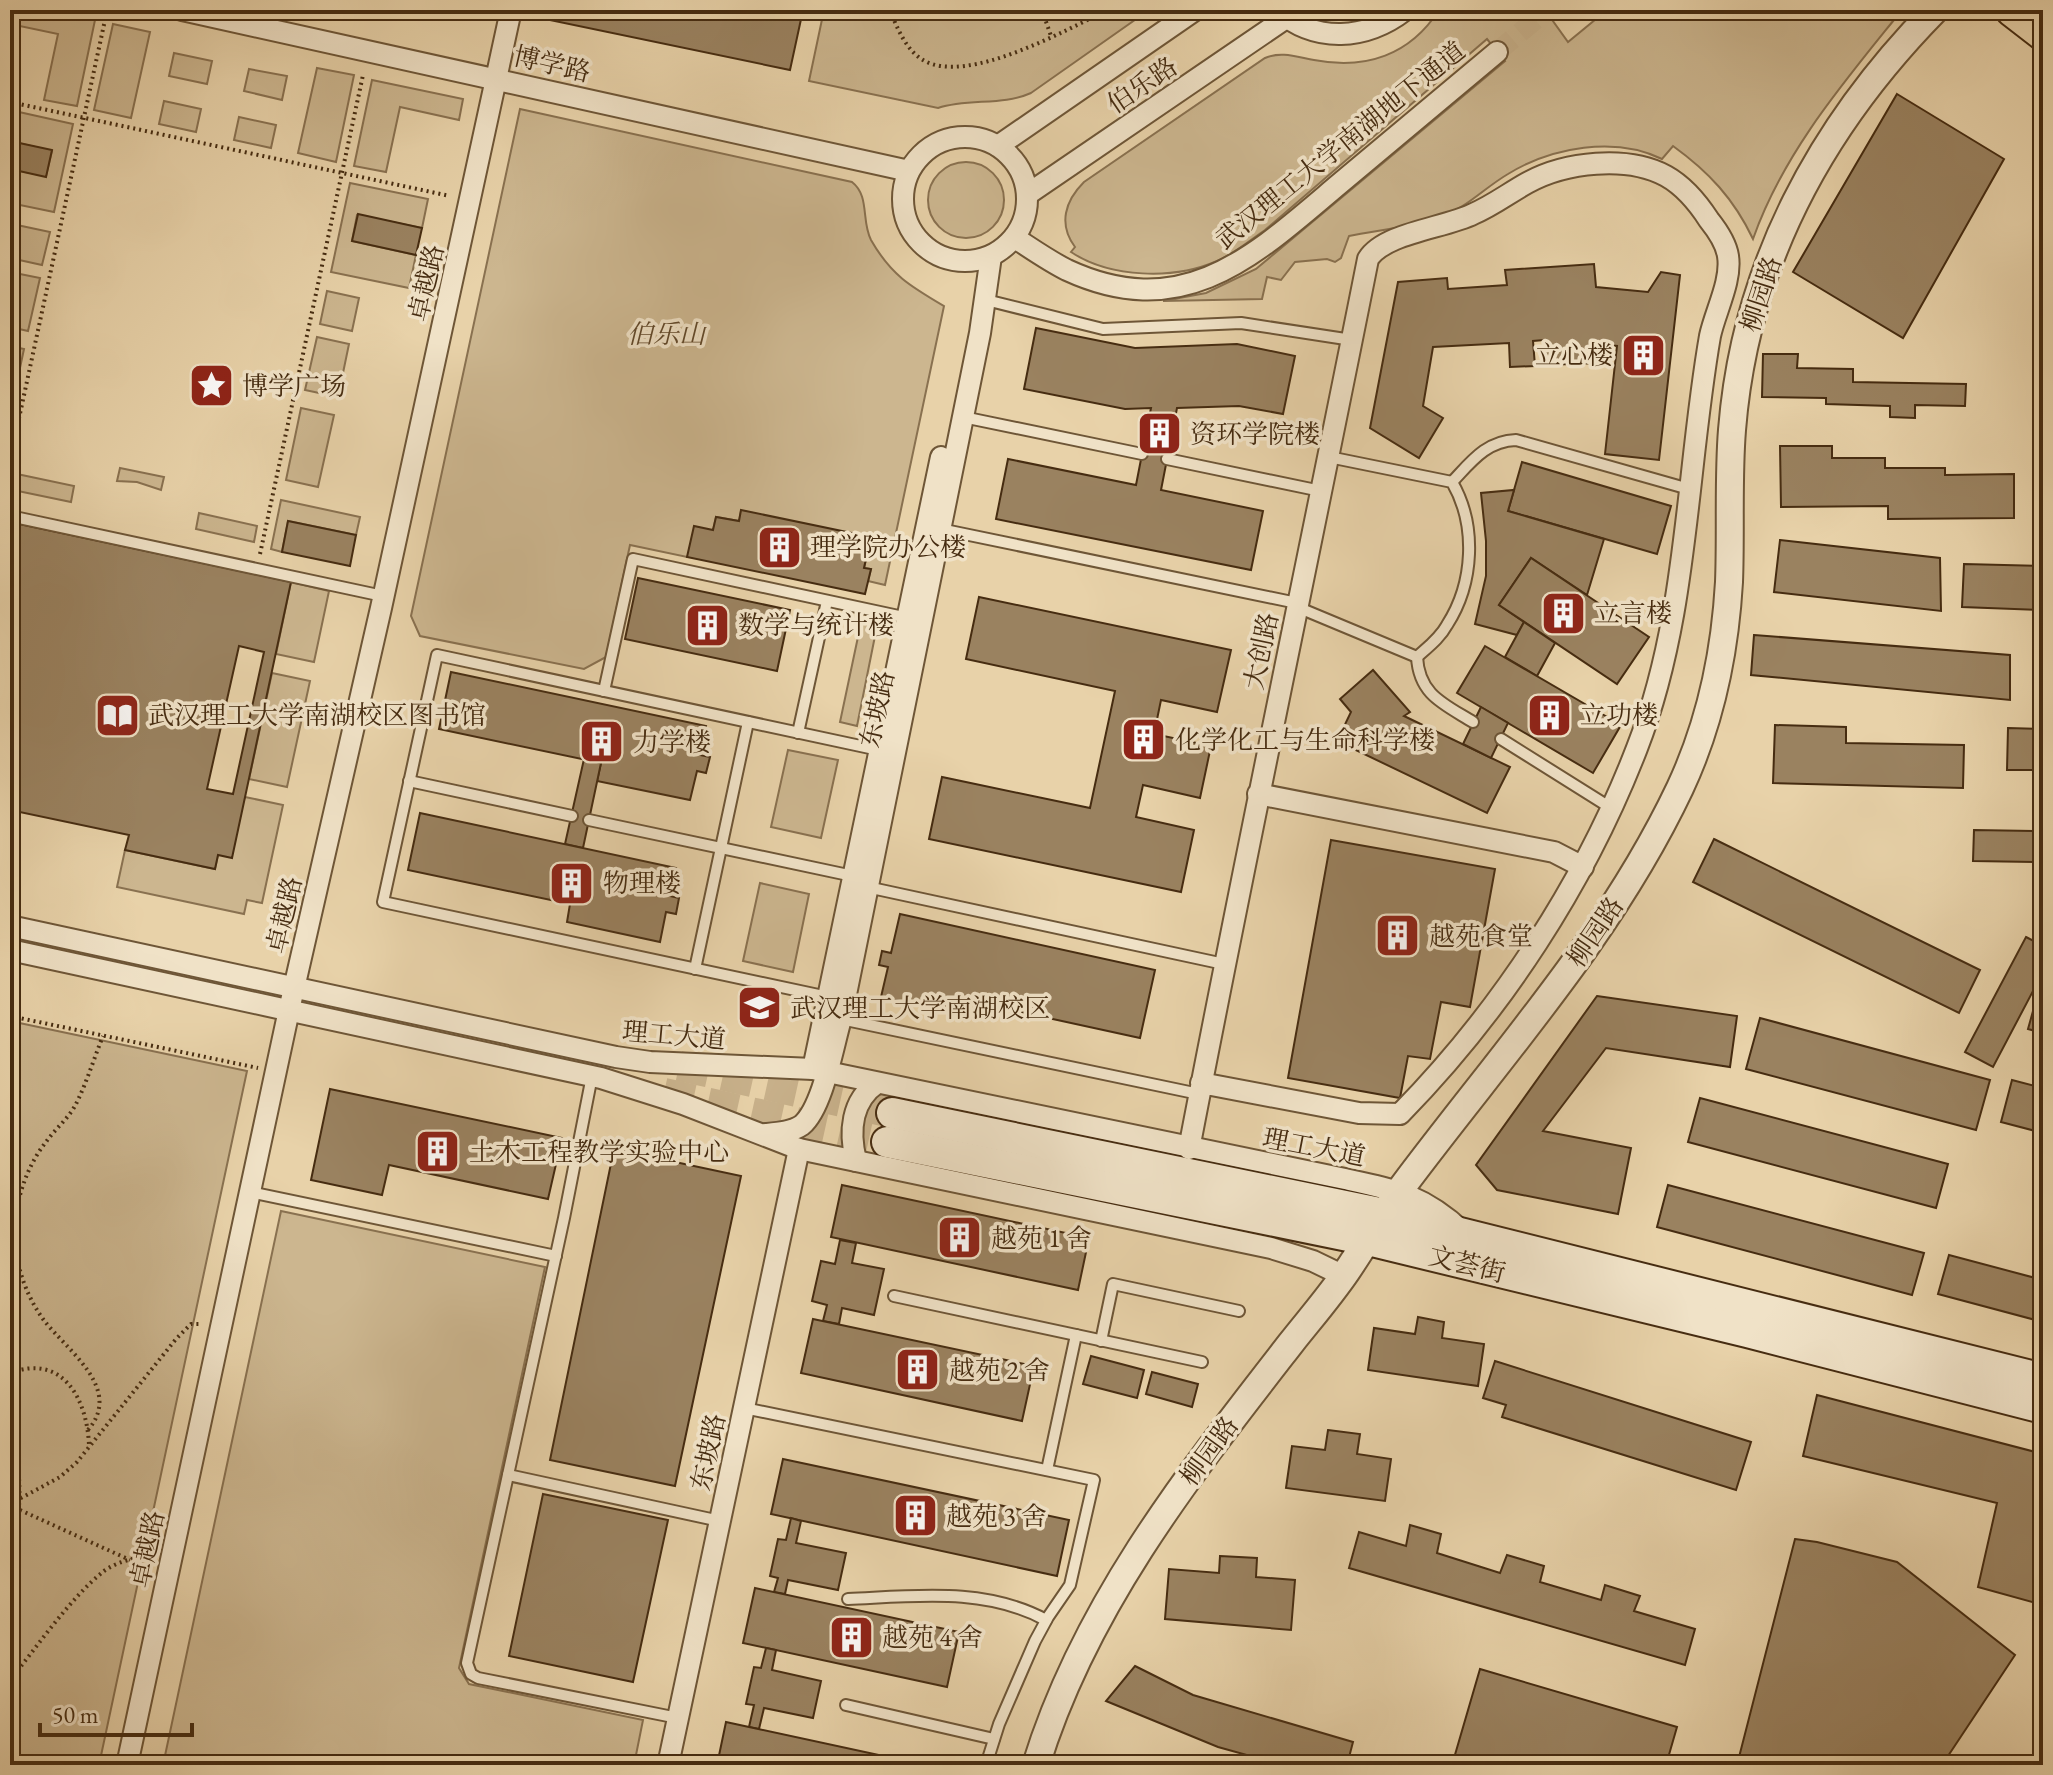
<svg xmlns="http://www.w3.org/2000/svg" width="2053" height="1775" font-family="'EB Garamond','Noto Serif SC',serif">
<rect width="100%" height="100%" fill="#e8d2a9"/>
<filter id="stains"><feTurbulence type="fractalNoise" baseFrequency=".0025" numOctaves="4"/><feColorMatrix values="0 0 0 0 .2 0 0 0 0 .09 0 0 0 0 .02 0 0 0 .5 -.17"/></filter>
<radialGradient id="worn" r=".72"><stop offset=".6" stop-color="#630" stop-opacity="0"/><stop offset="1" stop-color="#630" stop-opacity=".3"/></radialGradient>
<g fill="#ccb68f" stroke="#897150" stroke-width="2">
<polygon points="10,10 48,10 95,20 77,106 44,100 58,34 10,24"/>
<path d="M824,10H1149L1031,93C1002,106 969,98 938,108L809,81Z"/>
<path d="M1304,10H1379C1349,21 1335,21 1304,10Z"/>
<path d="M1439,10H1545L1568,42L1607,10H1902C1845,81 1784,151 1753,239C1734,199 1709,172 1673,146L1662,159C1615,136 1552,147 1508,174C1484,188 1467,208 1440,217C1412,227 1379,230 1349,236L1341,258L1335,262L1327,259L1295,262L1281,280L1267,277L1262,299L1163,301L1206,293L1256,269L1505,61L1487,39L1265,230C1249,241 1234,254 1217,261C1174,280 1110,278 1071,252L1075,247C1058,224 1065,201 1084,182L1265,58C1281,51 1297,57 1314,60C1366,70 1410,55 1439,10Z"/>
<polygon points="113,24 150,32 131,118 94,110"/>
<polygon points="174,53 212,61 207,84 169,76"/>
<polygon points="317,68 354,75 336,162 298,153"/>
<polygon points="249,69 287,76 282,100 244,91"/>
<polygon points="372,80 463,99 459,120 400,107 386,172 354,166"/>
<polygon points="164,101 201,109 196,132 159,124"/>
<path d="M520,109L852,182C870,196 861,221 871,240C891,275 910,286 944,306L885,585L868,581L871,569L864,568L871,538L741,511L739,521L716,517L713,530L687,557L630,545L606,657L584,669L420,636L411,616Z"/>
<polygon points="10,110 73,124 54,212 10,203 10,169 46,176 52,151 10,141"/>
<polygon points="239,117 276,125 271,148 234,140"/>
<circle cx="966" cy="200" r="38"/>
<polygon points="350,183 428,199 422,228 357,215 352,241 416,255 409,288 331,272"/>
<polygon points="17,225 50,232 42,265 10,258"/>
<polygon points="10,272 40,278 28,331 10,327"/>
<polygon points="327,291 359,298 352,331 320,324"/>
<polygon points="317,337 349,344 338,397 305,390"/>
<polygon points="10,346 24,349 10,415"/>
<polygon points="301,408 334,415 318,487 286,480"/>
<polygon points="120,468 164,477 161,490 137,482 117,481"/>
<polygon points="17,474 74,486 71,502 13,490"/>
<polygon points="281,500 360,517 356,535 288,521 282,552 271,549"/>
<polygon points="199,513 257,526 254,542 196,529"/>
<polygon points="291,582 329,591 314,662 276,654"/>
<polygon points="862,618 878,621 857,726 840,722"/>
<polygon points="272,673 310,681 287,787 249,779"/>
<polygon points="788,750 838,760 821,838 771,827"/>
<polygon points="245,797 283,805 262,903 247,900 244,914 117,887 125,850 215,869 218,855"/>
<polygon points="760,883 809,894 793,972 743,961"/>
<polygon points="10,1021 247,1071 99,1765 10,1765"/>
<polygon points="281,1211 545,1267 459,1668 469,1684 643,1720 634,1765 163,1765"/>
</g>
<g fill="#9a8260" stroke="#462c11" stroke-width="2" fill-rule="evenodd">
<polygon points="437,10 474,10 472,17"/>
<polygon points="547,10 803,10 790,70 545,19"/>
<polygon points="1897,94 2004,159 1903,338 1793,272"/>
<polygon points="10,141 52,150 46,177 10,169"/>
<polygon points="358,214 422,228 416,255 352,241"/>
<polygon points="1594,264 1596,287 1648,292 1661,272 1680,275 1659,460 1605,454 1617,346 1596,344 1597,363 1546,365 1544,340 1533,341 1535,366 1510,367 1509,343 1433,347 1423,406 1443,418 1419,458 1370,428 1398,282 1447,278 1448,289 1507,285 1505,270"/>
<polygon points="1036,328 1135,348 1237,344 1295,356 1283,414 1239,406 1177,408 1161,490 1263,511 1251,570 996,519 1008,459 1136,485 1151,408 1125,409 1024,389"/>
<polygon points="1763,354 1798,354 1797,368 1853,369 1853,382 1966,384 1965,406 1915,405 1915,418 1890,417 1890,406 1826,404 1826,398 1762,397"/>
<polygon points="1780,446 1832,446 1832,458 1885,458 1885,468 1945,468 1945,475 2014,474 2014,518 1888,519 1888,506 1781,507"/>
<polygon points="1522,462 1671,506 1657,554 1508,511"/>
<polygon points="1514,490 1508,511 1604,539 1587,595 1531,558 1499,605 1524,622 1517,635 1475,624 1486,576 1486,541 1481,493"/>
<polygon points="741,510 871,537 864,568 871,569 865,594 687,557 694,526 713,530 716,517 739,521"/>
<polygon points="288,521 356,535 350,566 282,552"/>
<path d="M10,522L291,582L232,858L218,855L215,869L125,850L129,835L10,810ZM239,646L264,652L233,794L207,789Z"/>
<polygon points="1780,540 1940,558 1941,611 1774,592"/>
<polygon points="1531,558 1649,637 1617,684 1499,605"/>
<polygon points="1964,564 2043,566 2043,610 1962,607"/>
<polygon points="638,578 790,610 777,671 625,639"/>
<polygon points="979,597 1231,650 1217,712 1161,700 1154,734 1211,746 1200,798 1143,785 1136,817 1194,830 1181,892 929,839 942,777 1090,808 1115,691 966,659"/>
<polygon points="1524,622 1555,643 1537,676 1505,657"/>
<polygon points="1754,635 2010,655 2010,700 1751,675"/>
<polygon points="1485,646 1621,725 1593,773 1457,693"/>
<polygon points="1373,670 1410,712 1404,716 1510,767 1487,813 1337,741 1351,712 1340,699"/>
<polygon points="451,672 706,726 700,755 710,757 706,773 697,771 690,800 597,781 601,763 439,729"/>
<polygon points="1481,707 1508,723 1491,758 1463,744"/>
<polygon points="1775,725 1846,727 1846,743 1964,745 1963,788 1773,783"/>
<polygon points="2008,728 2043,729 2043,770 2007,770"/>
<polygon points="584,759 601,763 583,848 565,844"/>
<polygon points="420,813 676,868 670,896 679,898 676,914 666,912 660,942 567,922 570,904 408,870"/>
<polygon points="1974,830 2039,831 2039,862 1973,861"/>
<polygon points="1714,839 1980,970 1959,1013 1693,882"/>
<polygon points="1331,840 1495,869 1470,1007 1441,1002 1430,1059 1408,1056 1400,1098 1288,1078"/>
<polygon points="900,914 1155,970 1140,1038 970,1001 967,1016 881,997 888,967 879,965 882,951 891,953"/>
<polygon points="2026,937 2043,946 2043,972 1993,1067 1965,1052"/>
<polygon points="2040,986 2043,987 2043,1033 2028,1029"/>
<polygon points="1597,996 1737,1016 1730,1067 1606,1048 1543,1131 1631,1148 1618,1214 1497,1190 1476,1165"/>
<polygon points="1760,1018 1990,1080 1976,1130 1746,1069"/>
<polygon points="2012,1080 2043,1088 2043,1133 2001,1122"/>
<polygon points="330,1089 562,1138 548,1199 389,1165 382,1195 311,1180"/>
<polygon points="1700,1098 1948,1164 1936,1208 1688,1142"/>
<polygon points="614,1149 741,1176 675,1486 550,1460"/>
<polygon points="842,1185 1089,1238 1078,1290 831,1237"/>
<polygon points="1668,1185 1924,1253 1912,1295 1657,1227"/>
<polygon points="840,1240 856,1243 852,1263 884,1269 874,1315 842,1308 839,1324 823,1321 827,1305 812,1301 821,1261 835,1264"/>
<polygon points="1949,1255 2043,1280 2043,1322 1938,1294"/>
<polygon points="1418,1317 1444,1322 1442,1338 1484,1344 1478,1386 1368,1370 1374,1328 1415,1334"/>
<polygon points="813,1319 1034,1366 1022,1421 801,1373"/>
<polygon points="1091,1356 1144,1370 1137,1398 1083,1384"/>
<polygon points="1495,1361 1751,1442 1736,1490 1502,1417 1506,1405 1483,1398"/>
<polygon points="1152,1372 1198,1384 1192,1407 1146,1394"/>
<polygon points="1817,1395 2043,1454 2043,1605 1978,1587 1997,1503 1803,1456"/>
<polygon points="1328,1430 1360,1434 1357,1454 1391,1459 1385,1501 1286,1488 1292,1446 1325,1450"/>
<polygon points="783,1459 1069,1520 1057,1576 771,1514"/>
<polygon points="543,1494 668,1520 633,1682 509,1656"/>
<polygon points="791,1518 801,1521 796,1543 846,1553 838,1590 788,1580 785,1594 774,1592 778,1578 770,1576 778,1539 786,1540"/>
<polygon points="1410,1525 1441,1534 1437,1553 1500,1573 1507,1555 1544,1566 1540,1582 1601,1600 1605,1585 1640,1596 1634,1611 1695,1629 1685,1665 1349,1568 1359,1532 1406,1546"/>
<polygon points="1795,1539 1817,1542 1897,1562 2015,1655 1942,1765 1737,1765"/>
<polygon points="1220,1556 1257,1558 1256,1577 1295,1580 1291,1630 1165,1619 1169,1569 1219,1573"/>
<polygon points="755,1588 959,1632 947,1687 743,1643"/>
<polygon points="766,1648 776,1650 772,1670 821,1681 813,1718 764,1708 759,1729 749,1727 754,1705 746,1704 754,1667 761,1668"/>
<polygon points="1135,1666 1193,1695 1353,1742 1347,1765 1283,1765 1218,1747 1106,1701"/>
<polygon points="1480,1669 1677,1727 1666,1765 1452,1765"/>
<polygon points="726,1722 749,1727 925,1765 717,1765"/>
</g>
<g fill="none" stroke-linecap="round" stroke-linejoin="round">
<polyline stroke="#c8b18b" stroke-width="20" stroke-dasharray="20 10" stroke-linecap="butt" points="1497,52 1547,10"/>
<g stroke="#c8b18b" stroke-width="30" stroke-dasharray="30 15" stroke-linecap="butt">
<polyline points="679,1066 892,1113"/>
<polyline points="664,1093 887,1142"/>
</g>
<defs>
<g id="service">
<polyline points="986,300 1103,329 1241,323 1352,340"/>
<polyline points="963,417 1142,454"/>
<path d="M1329,457L1452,482C1477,525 1474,583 1447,625C1440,638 1428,647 1417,657"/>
<polyline points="1167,459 1321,491"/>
<path d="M1452,482C1471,462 1486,441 1516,440L1689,489"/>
<polyline points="10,516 383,596"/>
<polyline points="940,529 1297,603"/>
<polyline points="1297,607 1417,657"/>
<path d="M1417,657C1419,695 1444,704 1473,722"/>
<polyline points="604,691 633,559 908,618"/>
<polyline points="798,733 827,601"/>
<polyline points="1501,739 1611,808"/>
<polyline points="409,781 572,816"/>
<polyline points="589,820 853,876"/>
<polyline points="867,887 1224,964"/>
<polyline points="695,969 748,722"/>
<polyline points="828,997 383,902 437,655 879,750"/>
<polyline points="841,1019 1199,1094"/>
<polyline points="592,1076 564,1218 467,1663 471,1674 478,1678 678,1718"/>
<polyline points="250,1192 556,1256"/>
<polyline points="894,1296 1202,1362"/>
<polyline points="1101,1341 1113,1284 1239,1311"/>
<polyline points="744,1408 1094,1480 1070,1585 1048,1617 1035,1641 999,1724 986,1765"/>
<polyline points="1047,1470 1076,1335"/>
<polyline points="508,1475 720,1521"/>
<path d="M848,1599C916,1596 985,1587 1046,1620"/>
<polyline points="846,1705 994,1739"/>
</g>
<g id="minor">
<polyline points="182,10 909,171"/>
<path d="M1277,10C1316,44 1366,40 1405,10"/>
<circle cx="965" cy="199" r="62"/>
<polyline points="998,146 1195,10"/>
<polyline points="1028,194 1286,18"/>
<path d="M1015,238C1032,249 1049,261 1067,270C1184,324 1254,256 1338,185C1391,141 1444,96 1497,52"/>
<polyline points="1258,794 1554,852 1583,867"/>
<path d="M10,926L616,1057L650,1062L813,1069L1345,1179C1396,1190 1423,1195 1463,1232"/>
<polyline points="10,950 601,1078 683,1104 799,1149 1271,1248 1313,1261 1344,1276"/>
<polyline points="813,1069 941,457"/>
<path d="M766,1134C778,1133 792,1132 802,1125C823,1107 833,1046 841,1019L980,333L991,256"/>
<path d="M1189,1149C1246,851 1309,556 1368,259C1384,233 1445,228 1473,214C1492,206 1509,193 1527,183C1565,162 1627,155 1666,176C1684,186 1698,203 1709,220C1717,230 1726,243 1728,256C1732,281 1715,312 1710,336C1686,473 1688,618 1637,748C1585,883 1501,1011 1400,1114L1359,1113L1201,1083"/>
<path d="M856,1161C849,1132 851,1101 877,1083"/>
<polyline points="127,1765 289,1010 381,608 511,10"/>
<polyline points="668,1765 799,1149"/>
</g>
<path id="tertiary" d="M1036,1765C1085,1605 1190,1473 1291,1343C1310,1319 1330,1296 1347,1271C1366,1243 1383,1213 1403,1186C1500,1056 1610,936 1680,788C1710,724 1725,652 1729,582C1731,531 1728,480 1732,430C1745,266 1821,126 1935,10"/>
<g id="secondary">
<polyline points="892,1113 1384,1214 2043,1379"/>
<polyline points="887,1142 1368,1240 1747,1332 2043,1408"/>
</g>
<polyline id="primary" points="2012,10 2043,34"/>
</defs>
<use href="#service" stroke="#6e5637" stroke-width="14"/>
<use href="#minor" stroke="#6e5637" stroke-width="24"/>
<use href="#tertiary" stroke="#6e5637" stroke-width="30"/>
<use href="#secondary" stroke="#462c11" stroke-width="34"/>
<use href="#primary" stroke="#462c11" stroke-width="36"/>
<g stroke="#462c11" stroke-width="4" stroke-dasharray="2 4" stroke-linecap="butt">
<path d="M890,10C897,28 906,50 923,60C967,86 1065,30 1108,10"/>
<polyline points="1042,10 1051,36"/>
<polyline points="10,102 450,196"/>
<polyline points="10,460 105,20"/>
<polyline points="260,554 363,75"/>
<polyline points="10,1016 258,1068"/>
<path d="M10,1373C63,1353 87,1399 89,1445"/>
<path d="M10,1426C23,1469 22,1518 10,1561"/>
<path d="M88,1430C124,1388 66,1350 43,1319C30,1301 21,1279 17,1258C9,1220 22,1172 46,1142C55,1129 69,1118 76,1104C87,1082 94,1058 103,1036"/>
<polyline points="10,1504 60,1477 77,1462 176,1339 191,1324 202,1324"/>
<polyline points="20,1510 130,1560"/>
<path d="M10,1680C37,1647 71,1597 104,1571C118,1561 135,1558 151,1555"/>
</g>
<use href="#service" stroke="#f0e2c7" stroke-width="10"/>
<use href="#minor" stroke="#f0e2c7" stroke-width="20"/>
<use href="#tertiary" stroke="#f0e2c7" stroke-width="26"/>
<use href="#secondary" stroke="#f0e2c7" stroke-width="30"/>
<use href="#primary" stroke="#e8d2a9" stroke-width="32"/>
</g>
<defs>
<symbol id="building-square" viewBox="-11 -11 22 22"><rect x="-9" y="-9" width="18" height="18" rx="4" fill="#8f2418" stroke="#f0e2c7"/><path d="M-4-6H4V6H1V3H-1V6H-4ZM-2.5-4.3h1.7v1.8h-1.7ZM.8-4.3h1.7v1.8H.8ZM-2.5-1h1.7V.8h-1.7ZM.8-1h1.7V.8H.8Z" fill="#fff"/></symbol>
<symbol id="sight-square" viewBox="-11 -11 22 22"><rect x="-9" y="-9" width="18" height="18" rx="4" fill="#8f2418" stroke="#f0e2c7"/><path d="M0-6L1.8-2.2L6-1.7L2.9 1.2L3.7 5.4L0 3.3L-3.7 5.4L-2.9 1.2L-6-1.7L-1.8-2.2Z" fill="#fff"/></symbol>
<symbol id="library-square" viewBox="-11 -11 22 22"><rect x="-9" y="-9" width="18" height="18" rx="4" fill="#8f2418" stroke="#f0e2c7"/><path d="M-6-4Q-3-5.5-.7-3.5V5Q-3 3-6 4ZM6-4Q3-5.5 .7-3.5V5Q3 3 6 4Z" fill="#fff"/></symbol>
<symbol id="university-square" viewBox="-11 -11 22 22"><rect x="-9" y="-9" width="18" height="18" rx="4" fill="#8f2418" stroke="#f0e2c7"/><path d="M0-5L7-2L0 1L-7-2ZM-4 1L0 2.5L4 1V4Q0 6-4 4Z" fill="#fff"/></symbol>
</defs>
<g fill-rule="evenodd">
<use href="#building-square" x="1618" y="330" width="51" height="51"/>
<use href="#sight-square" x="186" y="360" width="51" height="51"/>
<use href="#building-square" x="1134" y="408" width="51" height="51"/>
<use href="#building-square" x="754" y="522" width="51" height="51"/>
<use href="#building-square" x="1538" y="588" width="51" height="51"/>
<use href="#building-square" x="682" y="600" width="51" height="51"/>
<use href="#library-square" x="92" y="690" width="51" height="51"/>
<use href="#building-square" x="1524" y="690" width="51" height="51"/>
<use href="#building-square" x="1118" y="714" width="51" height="51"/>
<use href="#building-square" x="576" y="716" width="51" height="51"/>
<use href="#building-square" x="546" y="858" width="51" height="51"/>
<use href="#building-square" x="1372" y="910" width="51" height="51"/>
<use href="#university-square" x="734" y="982" width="51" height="51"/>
<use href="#building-square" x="412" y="1126" width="51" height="51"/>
<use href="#building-square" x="934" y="1212" width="51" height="51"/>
<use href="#building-square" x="892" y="1344" width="51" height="51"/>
<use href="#building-square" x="890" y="1490" width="51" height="51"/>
<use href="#building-square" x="826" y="1612" width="51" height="51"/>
</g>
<g text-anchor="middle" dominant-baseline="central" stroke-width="7" stroke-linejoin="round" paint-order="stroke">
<g font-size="26" fill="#462c11" stroke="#f0e2c7">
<text transform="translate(552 64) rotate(13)">博学路</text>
<text transform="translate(1142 85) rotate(-34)">伯乐路</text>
<text transform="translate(1340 145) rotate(-39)">武汉理工大学南湖地下通道</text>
<text transform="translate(426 283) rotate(-77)">卓越路</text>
<text transform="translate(1761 294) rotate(-72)">柳园路</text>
<text transform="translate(1261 651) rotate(-78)">大创路</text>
<text transform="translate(877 709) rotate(-78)">东坡路</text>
<text transform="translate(284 915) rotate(-77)">卓越路</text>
<text transform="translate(1595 932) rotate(-56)">柳园路</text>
<text transform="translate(674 1035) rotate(5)">理工大道</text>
<text transform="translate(1314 1147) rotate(11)">理工大道</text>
<text transform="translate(1467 1264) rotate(14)">文荟街</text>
<text transform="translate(1209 1451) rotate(-54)">柳园路</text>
<text transform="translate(708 1452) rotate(-78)">东坡路</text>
<text transform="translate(147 1549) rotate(-78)">卓越路</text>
</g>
<g font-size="26" font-style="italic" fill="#61482a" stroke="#f0e2c7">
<text x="666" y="334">伯乐山</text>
</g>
<g font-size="26" fill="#462c11" stroke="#f0e2c7" text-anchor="start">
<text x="1613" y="355" text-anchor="end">立心楼</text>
<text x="242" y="386">博学广场</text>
<text x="1190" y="434">资环学院楼</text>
<text x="810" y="547">理学院办公楼</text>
<text x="1594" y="613">立言楼</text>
<text x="738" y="625">数学与统计楼</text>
<text x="148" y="715">武汉理工大学南湖校区图书馆</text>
<text x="1580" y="715">立功楼</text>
<text x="1175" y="740">化学化工与生命科学楼</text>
<text x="633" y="742">力学楼</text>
<text x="603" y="883">物理楼</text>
<text x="1429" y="936">越苑食堂</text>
<text x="790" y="1008">武汉理工大学南湖校区</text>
<text x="469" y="1152">土木工程教学实验中心</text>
<text x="991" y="1238">越苑 1 舍</text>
<text x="949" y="1370">越苑 2 舍</text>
<text x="946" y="1516">越苑 3 舍</text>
<text x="882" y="1637">越苑 4 舍</text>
</g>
</g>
<rect width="2053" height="1775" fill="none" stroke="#e8d2a9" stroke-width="40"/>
<rect x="12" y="12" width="2029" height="1751" fill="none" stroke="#462c11" stroke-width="4"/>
<rect x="20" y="20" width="2013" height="1735" fill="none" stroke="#462c11" stroke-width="2"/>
<path d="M40 1723v12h152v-12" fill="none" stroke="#462c11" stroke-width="4"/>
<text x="52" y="1723" font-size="24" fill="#462c11" stroke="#f0e2c7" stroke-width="6" paint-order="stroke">50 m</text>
<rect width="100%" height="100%" filter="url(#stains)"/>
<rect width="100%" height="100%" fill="url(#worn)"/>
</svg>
